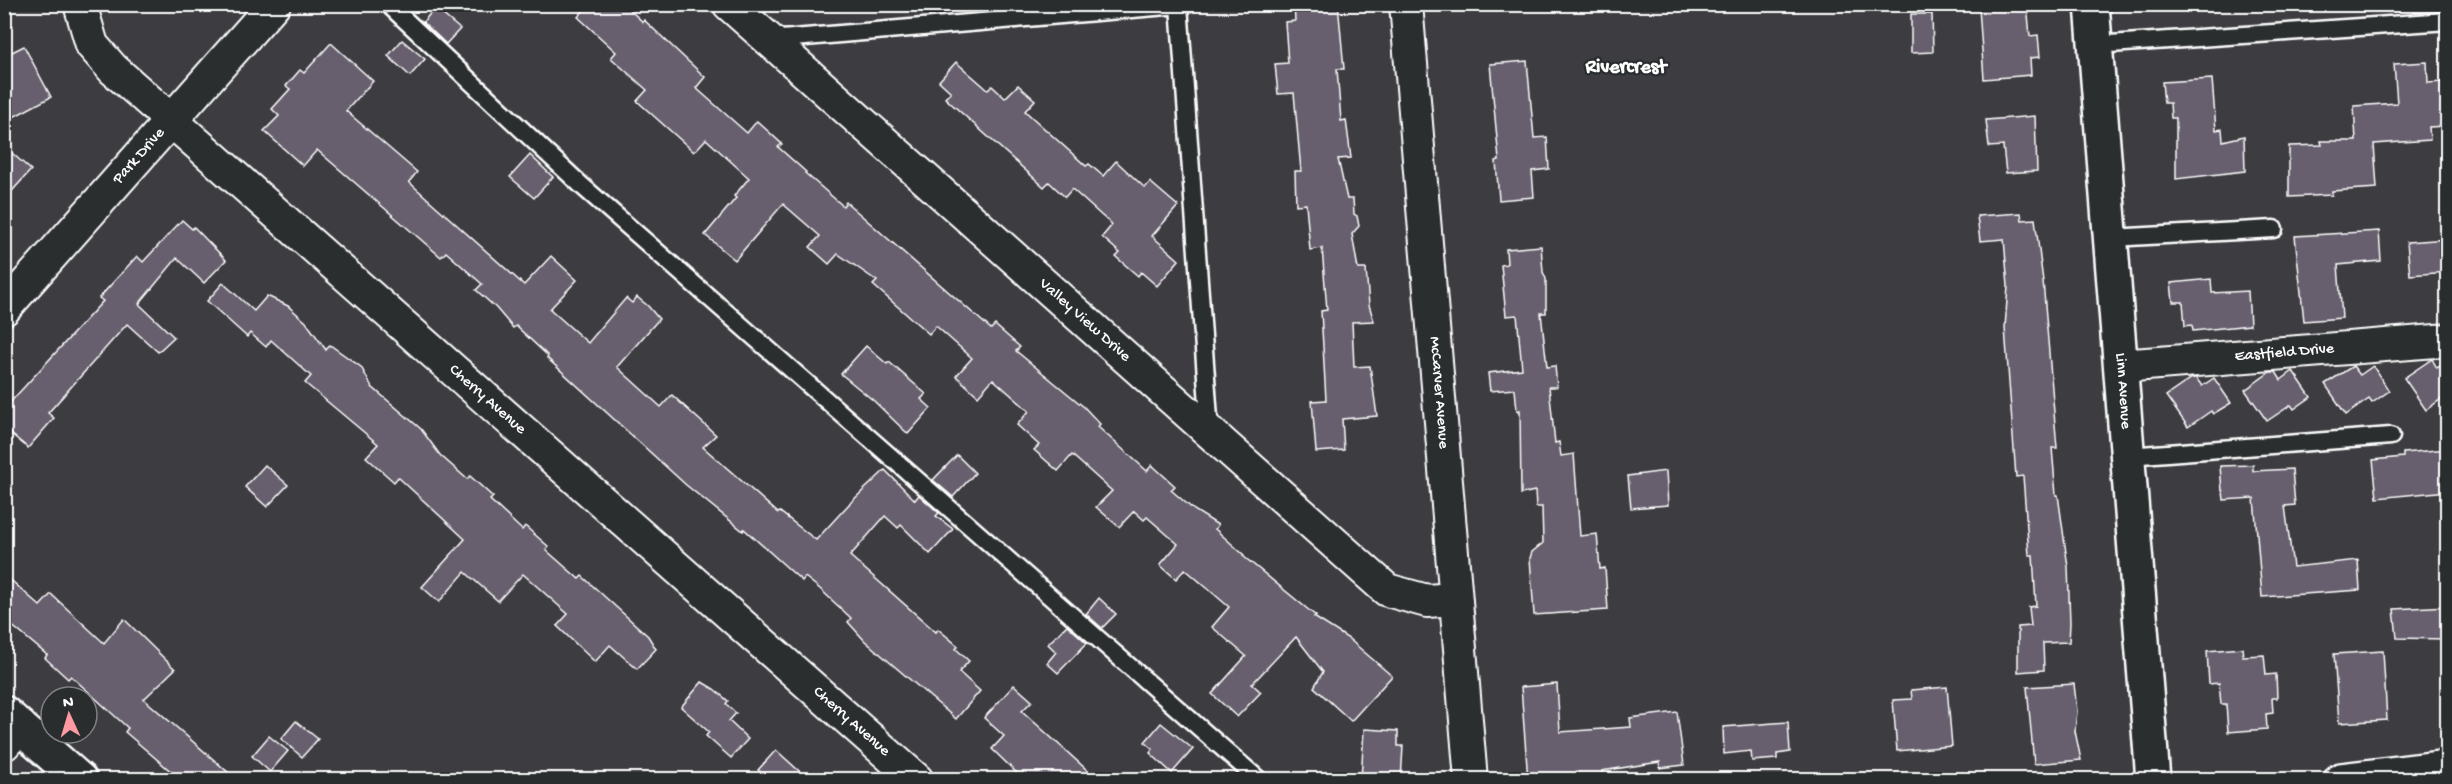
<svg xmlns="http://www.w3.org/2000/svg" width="2452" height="784" font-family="'Gochi Hand',sans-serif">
<rect width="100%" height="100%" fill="#3c3c41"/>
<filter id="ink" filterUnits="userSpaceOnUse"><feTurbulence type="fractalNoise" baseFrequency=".0167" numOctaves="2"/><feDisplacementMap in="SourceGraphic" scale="12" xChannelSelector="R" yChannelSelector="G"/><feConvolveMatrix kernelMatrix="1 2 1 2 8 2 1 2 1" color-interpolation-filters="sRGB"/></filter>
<g filter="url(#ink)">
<g fill="#675e6e" stroke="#fff" stroke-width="1.5">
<polygon points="589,4 623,4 643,22 644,20 705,77 696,88 747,133 757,121 782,144 778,147 806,172 805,173 843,206 846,202 991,329 995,325 1020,347 1016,351 1084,407 1100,424 1098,427 1147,471 1152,465 1175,486 1171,490 1194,510 1218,525 1215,529 1244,555 1243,556 1316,616 1314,617 1349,639 1392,676 1351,721 1314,687 1323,672 1296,637 1252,684 1261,692 1237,717 1212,694 1246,656 1212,627 1229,607 1185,569 1176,579 1160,565 1178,544 1147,517 1144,520 1134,511 1119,527 1096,507 1112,491 1072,455 1058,471 1034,450 1039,445 1017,425 1029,411 993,379 978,396 956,376 972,358 936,326 929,334 873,285 877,281 838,254 829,264 810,247 820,236 783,204 735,260 705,235 736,198 734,196 749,178 706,139 694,152 637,101 647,90 611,58 616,52 578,17"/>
<polygon points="1294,4 1338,4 1344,69 1337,69 1341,121 1346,120 1351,158 1338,159 1347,199 1353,199 1354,214 1357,216 1359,226 1352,234 1358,269 1366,269 1369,305 1374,321 1352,322 1354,367 1370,366 1377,416 1342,419 1344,450 1316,452 1312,401 1326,400 1321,311 1327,310 1322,248 1310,250 1306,204 1296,205 1295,171 1301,171 1294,93 1278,94 1275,64 1288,63 1285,22 1295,21"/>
<polygon points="2027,4 2030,36 2038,35 2040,57 2030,58 2031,75 1984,79 1979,8"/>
<polygon points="435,8 460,29 446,44 423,22"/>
<polygon points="1911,14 1932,14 1933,52 1911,53"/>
<polygon points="402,40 425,59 410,76 388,56"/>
<polygon points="331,43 373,81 346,111 417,172 409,182 524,285 551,256 577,280 550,309 588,343 626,298 632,303 637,297 648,306 659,319 617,367 661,407 672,395 716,435 703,447 778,513 780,512 816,540 850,503 885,470 915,500 919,495 939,513 936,516 953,529 930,554 901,525 898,528 885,516 850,556 936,632 938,629 958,646 956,649 969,661 959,672 980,691 956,719 865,641 848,622 851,618 820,589 805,577 802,581 744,529 743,531 686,485 547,358 548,356 516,326 513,328 496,308 476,290 482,284 446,252 441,257 317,150 303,166 264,131 279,116 272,109 290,89 286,86 300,70 304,73"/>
<polygon points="24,46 51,97 4,122 4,56"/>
<polygon points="1527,61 1534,138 1547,137 1549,169 1532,171 1534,197 1499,200 1496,161 1499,160 1490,64"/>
<polygon points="956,62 988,90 992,86 1005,98 1018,85 1035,100 1025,111 1086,166 1089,164 1103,176 1116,161 1145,188 1150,182 1178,206 1152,236 1179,260 1157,286 1141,272 1138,276 1116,257 1120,253 1102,237 1112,225 1072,189 1065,197 1049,182 1044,187 945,98 951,92 939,81"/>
<polygon points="2427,62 2428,83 2443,82 2445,126 2429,127 2430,140 2374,144 2377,188 2332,191 2332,195 2289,197 2289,146 2322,145 2321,141 2356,141 2354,106 2397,103 2394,64"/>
<polygon points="2212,79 2216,130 2222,129 2223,141 2244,136 2245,171 2176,179 2176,118 2171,118 2170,103 2164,103 2162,82"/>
<polygon points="2035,116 2037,171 2006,173 2003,146 1989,147 1986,120"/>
<polygon points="4,146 31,170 4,200"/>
<polygon points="530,155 553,177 534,198 510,177"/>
<polygon points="2021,213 2022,220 2035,219 2043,281 2057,448 2052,448 2056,495 2058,495 2068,567 2070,623 2069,642 2043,643 2044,670 2018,672 2018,627 2031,626 2029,607 2036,606 2033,555 2029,555 2023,476 2016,477 2005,328 2008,286 2004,239 1980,241 1977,216"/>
<polygon points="182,220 192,229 194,227 226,260 204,283 177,258 139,304 174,337 158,352 127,324 48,413 54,418 28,448 4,428 4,409 103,301 99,298 137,256 143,262"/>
<polygon points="2379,231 2381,261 2338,265 2342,318 2304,321 2295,236"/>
<polygon points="2448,239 2448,272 2410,275 2407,242"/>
<polygon points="1541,246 1543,272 1546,279 1546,313 1541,313 1547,367 1555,366 1557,387 1549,387 1555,443 1559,442 1561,456 1574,454 1580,536 1597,534 1600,569 1605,568 1608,610 1534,615 1530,558 1532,552 1543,543 1542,507 1536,507 1535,491 1521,494 1520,410 1517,411 1515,389 1490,391 1488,373 1522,369 1517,315 1506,316 1501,265 1507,264 1506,249"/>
<polygon points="2211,279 2212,293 2248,291 2250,325 2193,331 2192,325 2185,326 2183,302 2173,302 2171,283"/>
<polygon points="223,283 254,311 267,296 288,306 306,322 326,350 330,345 361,367 372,387 421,429 440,455 467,479 470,476 493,497 490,500 522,530 525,526 549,547 546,550 579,579 582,576 605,597 648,636 656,649 637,669 610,645 595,662 557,626 568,614 523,574 498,601 465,572 439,602 422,587 465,539 398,477 394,482 366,457 378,444 305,383 311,376 271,340 266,347 250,333 247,337 207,301"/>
<polygon points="866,346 887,364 889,362 926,394 921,399 931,408 908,434 874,401 841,374"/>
<polygon points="2432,359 2437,368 2448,361 2448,394 2426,410 2404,378"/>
<polygon points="2353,366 2360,375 2373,366 2389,391 2372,403 2369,399 2346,415 2325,384"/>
<polygon points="2293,371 2311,397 2294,409 2291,405 2267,421 2245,390 2270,372 2276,372 2281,380"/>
<polygon points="2192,378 2196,378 2202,386 2214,378 2231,403 2213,414 2211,411 2188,427 2166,396"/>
<polygon points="2448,449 2448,491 2377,498 2373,460 2403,457 2403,453"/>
<polygon points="957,455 975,473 953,497 933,480"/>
<polygon points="265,465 288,485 267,507 245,487"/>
<polygon points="2253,465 2253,471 2292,469 2295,505 2285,506 2293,567 2358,560 2360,590 2262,597 2254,498 2224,500 2223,491 2222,491 2220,466"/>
<polygon points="1666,471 1668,505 1631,508 1628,476"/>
<polygon points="4,574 40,606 51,594 104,643 124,619 175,669 144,699 237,780 181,780 125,732 128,728 71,676 68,679 45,658 47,655 4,619"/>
<polygon points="1099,598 1116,614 1102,628 1086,614"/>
<polygon points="2448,606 2448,637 2445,639 2397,638 2394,609"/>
<polygon points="1067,625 1087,643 1058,673 1047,663 1056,652 1048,644"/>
<polygon points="2242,648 2243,656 2264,655 2266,675 2276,674 2277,698 2272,698 2273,713 2266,714 2267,729 2228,732 2226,704 2221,704 2219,683 2209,684 2207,651"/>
<polygon points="2383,651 2387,720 2339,723 2334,654"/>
<polygon points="702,682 714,689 728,701 726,704 736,713 729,721 748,739 731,758 706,736 709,732 681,707"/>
<polygon points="1557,684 1560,732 1631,727 1630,718 1677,712 1684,765 1660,768 1660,762 1602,771 1602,777 1528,780 1521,687"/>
<polygon points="2074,684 2077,711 2075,731 2081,760 2034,764 2027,687"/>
<polygon points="1014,685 1032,701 1022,711 1098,780 1024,780 992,749 1004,736 984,718"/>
<polygon points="1947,687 1952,746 1897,751 1893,700 1912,699 1911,690"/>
<polygon points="296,721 318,739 302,757 281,739"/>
<polygon points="1788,722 1790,752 1777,754 1777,759 1752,761 1751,751 1724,754 1723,727"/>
<polygon points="1161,723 1193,749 1172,773 1150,753 1153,749 1145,742"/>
<polygon points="1364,729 1398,731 1398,746 1403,746 1401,780 1361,780"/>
<polygon points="269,736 288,751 270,772 252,756"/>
<polygon points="776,750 809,780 769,780 758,770"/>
</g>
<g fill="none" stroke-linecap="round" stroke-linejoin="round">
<defs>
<g id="service">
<polyline points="388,4 581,185 1259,780"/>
<polyline points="770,40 1179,5 1210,432"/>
<polyline points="2095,45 2448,21"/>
<polyline points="2111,238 2274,229"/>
<polyline points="2128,456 2391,436"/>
</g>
<g id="minor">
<path id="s1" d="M80,4L92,45L113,69L917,780"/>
<path id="s2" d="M729,4L1387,590L1427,601L1454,599"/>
<path id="s3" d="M1406,4L1471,780"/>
<path id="s4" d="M4,309L274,4"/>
<path id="s5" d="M2121,366L2448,340"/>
<polyline points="4,744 20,726"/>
</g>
<g id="tertiary">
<polyline points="4,713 80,780"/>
<polyline points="2341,780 2448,767"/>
</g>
<g id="secondary">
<path id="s6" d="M2092,4L2153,780"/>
</g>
</defs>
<use href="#service" stroke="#fff" stroke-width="21"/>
<use href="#minor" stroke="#fff" stroke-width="36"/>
<use href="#tertiary" stroke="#fff" stroke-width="38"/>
<use href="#secondary" stroke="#fff" stroke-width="38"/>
<use href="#service" stroke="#2a2d2e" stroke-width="16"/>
<use href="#minor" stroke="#2a2d2e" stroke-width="32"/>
<use href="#tertiary" stroke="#2a2d2e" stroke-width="33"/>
<use href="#secondary" stroke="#2a2d2e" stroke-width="33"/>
</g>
</g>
<g text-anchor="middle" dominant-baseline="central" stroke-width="4.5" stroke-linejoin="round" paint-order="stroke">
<g font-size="16" fill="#fff" stroke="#2a2d2e">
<text stroke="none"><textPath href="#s4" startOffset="204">Park Drive</textPath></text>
<text stroke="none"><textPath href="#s2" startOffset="476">Valley View Drive</textPath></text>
<text stroke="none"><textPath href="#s5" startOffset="164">Eastfield Drive</textPath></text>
<text stroke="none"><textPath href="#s3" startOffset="390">McCarver Avenue</textPath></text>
<text stroke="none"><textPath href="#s6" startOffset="388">Linn Avenue</textPath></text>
<text stroke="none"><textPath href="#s1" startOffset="574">Cherry Avenue</textPath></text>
<text stroke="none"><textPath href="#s1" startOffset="1060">Cherry Avenue</textPath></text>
</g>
<g font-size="20" font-weight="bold" fill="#fff" stroke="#2a2d2e">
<text x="1626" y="68">Rivercrest</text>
</g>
</g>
<rect width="2452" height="784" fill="none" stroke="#2a2d2e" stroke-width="24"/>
<rect x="12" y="12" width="2428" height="760" fill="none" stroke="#fff" stroke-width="2" filter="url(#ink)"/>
<g transform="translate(69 715) rotate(356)"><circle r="28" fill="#2a2d2e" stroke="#7f8182" stroke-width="1.5"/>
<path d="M0-4.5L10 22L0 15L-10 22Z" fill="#ff9aa2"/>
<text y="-9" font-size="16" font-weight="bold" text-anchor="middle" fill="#ffffff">N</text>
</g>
</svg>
